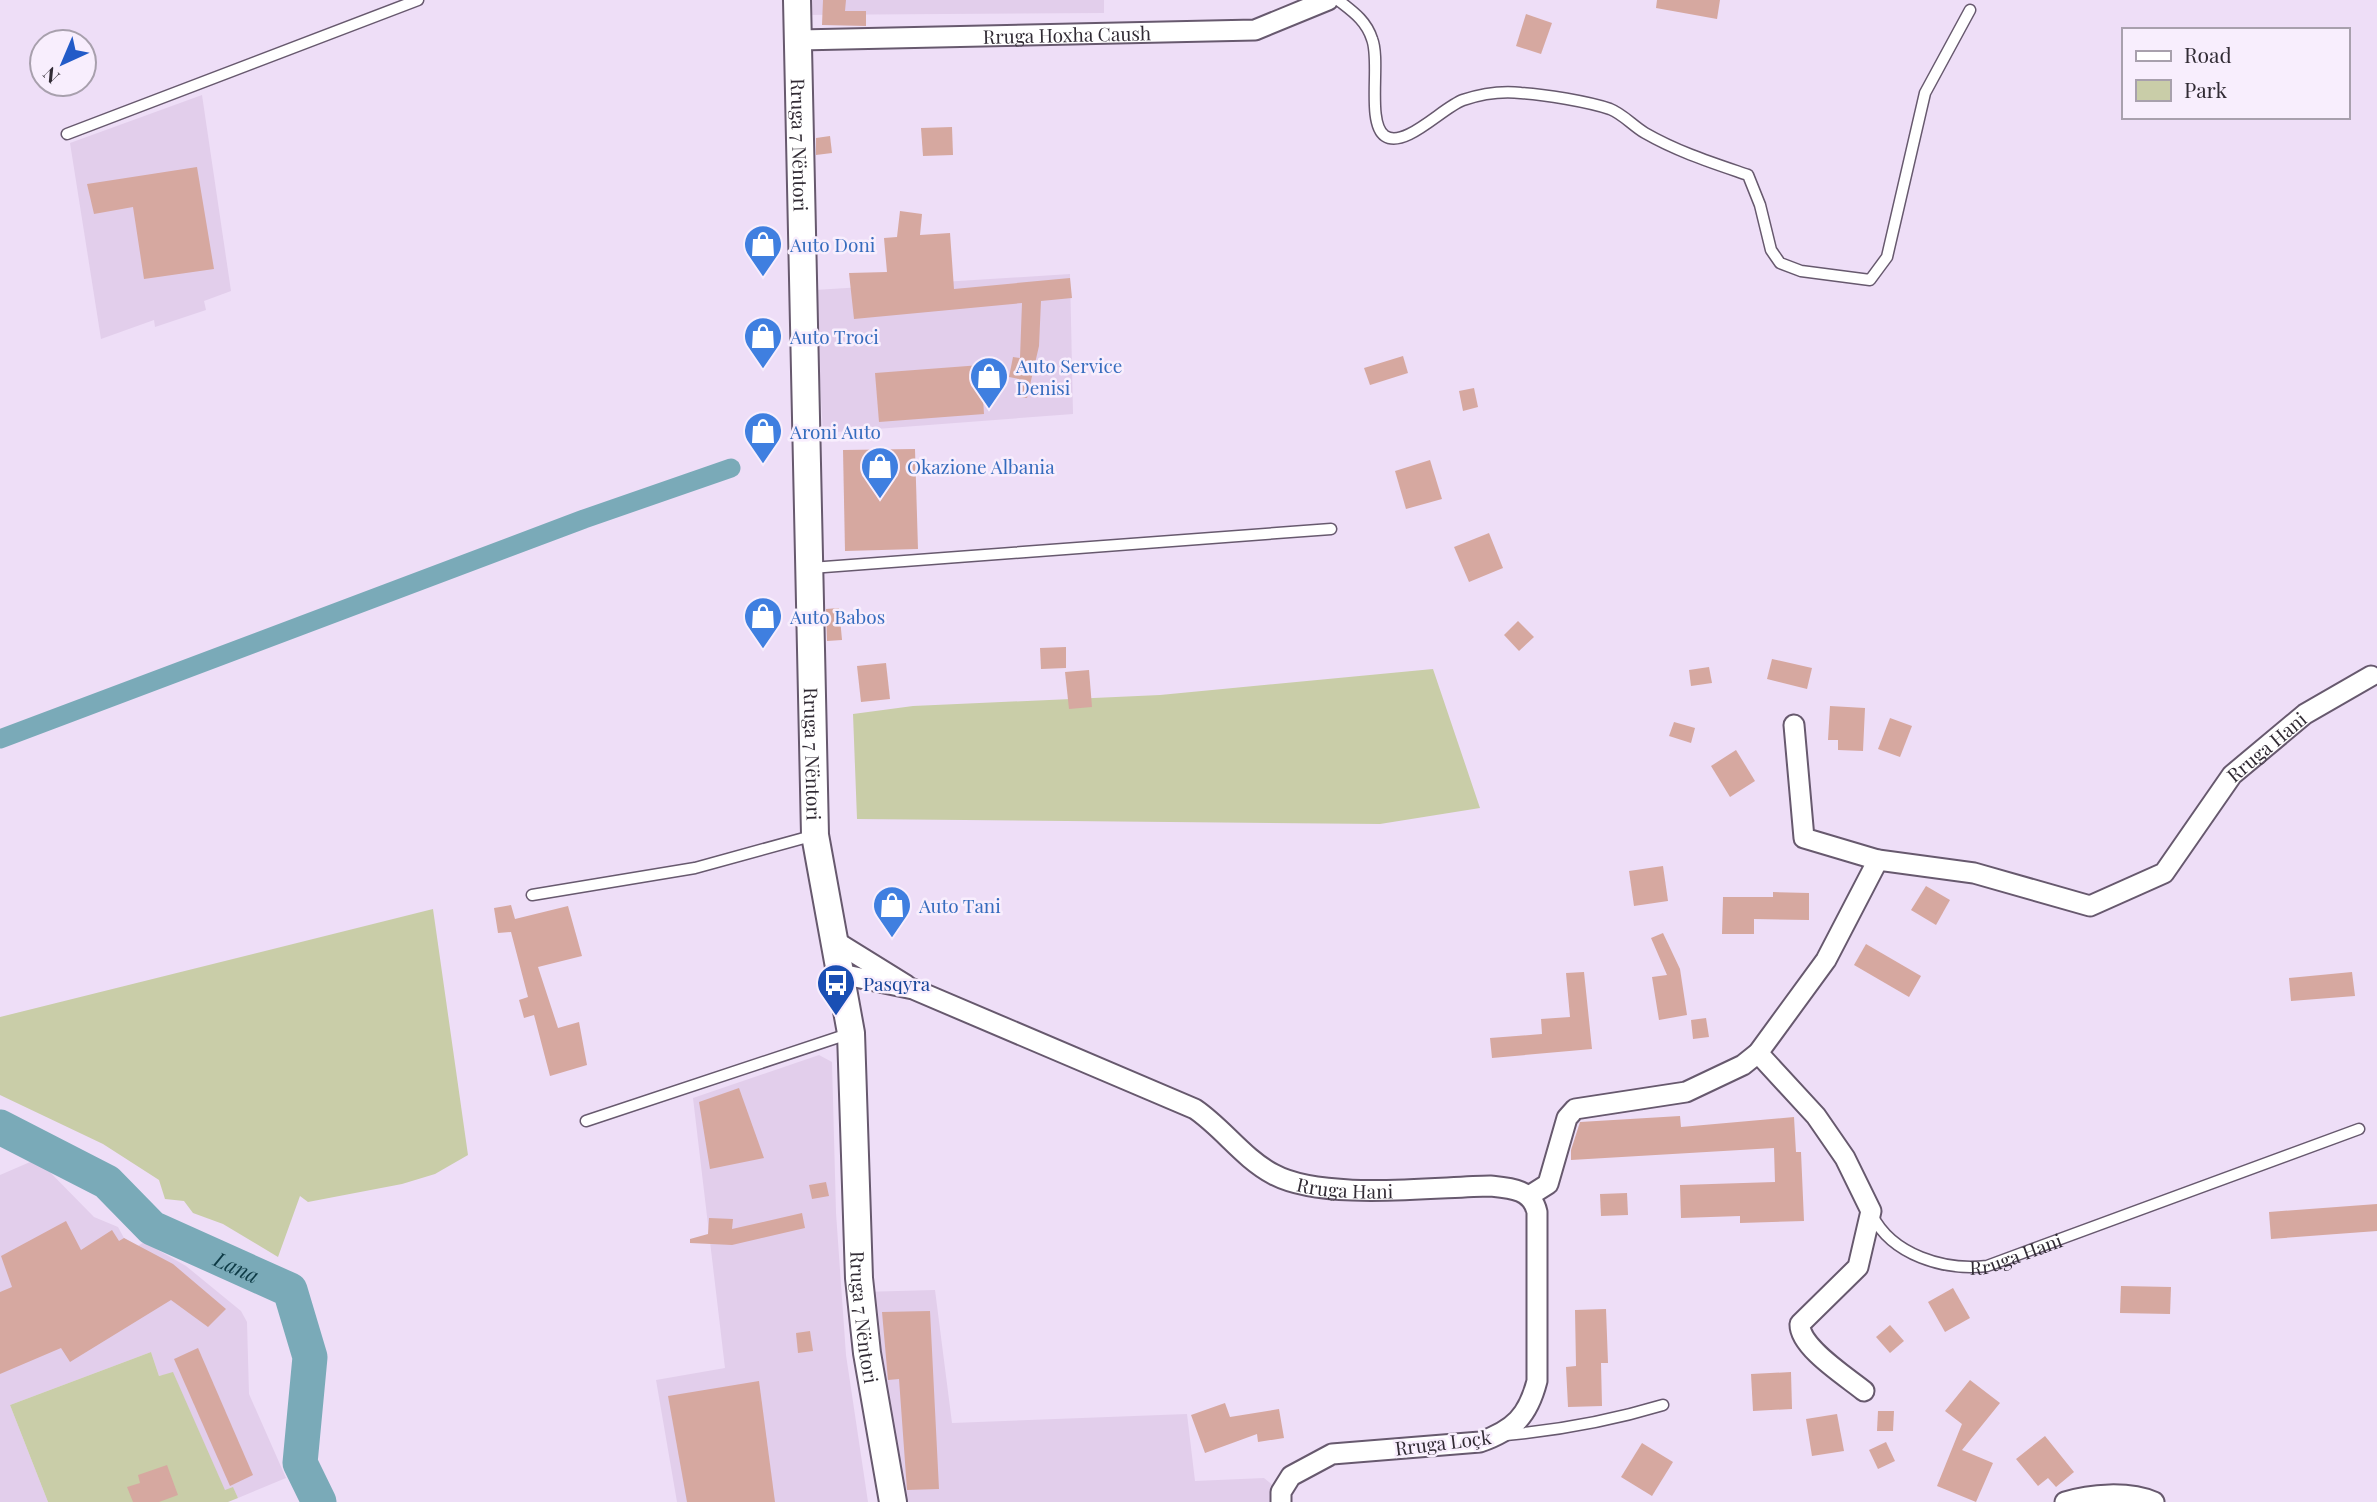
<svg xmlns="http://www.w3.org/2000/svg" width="2377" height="1502" font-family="'Playfair Display',serif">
<rect width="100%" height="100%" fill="#eedef7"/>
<g fill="#e2ceeb">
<polygon points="797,0 1104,0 1104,13 797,15"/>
<polygon points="202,95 231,291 204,301 206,310 155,327 154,320 101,339 70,143"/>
<polygon points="1070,274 1073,414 823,433 815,290"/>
<polygon points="819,1055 832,1062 836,1213 846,1355 868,1502 677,1502 656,1380 725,1368 693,1098"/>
<polygon points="37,1159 94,1217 118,1227 124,1238 138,1246 144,1242 186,1266 241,1311 247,1322 249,1394 286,1478 238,1498 233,1488 225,1491 173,1373 159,1376 151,1352 10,1405 48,1502 0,1502 0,1175"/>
<polygon points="935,1290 952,1423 1187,1414 1195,1481 1264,1478 1281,1492 1281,1502 893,1502 861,1292"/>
</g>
<g fill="#c9cda8">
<polygon points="1433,669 1480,808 1380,824 857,819 853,714 913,706 1160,695"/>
<polygon points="433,909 468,1155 435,1174 402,1184 308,1202 300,1196 278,1257 223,1224 193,1213 184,1201 165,1199 159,1180 103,1144 0,1095 0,1017"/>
<polygon points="151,1352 159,1376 173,1372 225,1490 233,1487 238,1498 228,1502 48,1502 10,1405"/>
</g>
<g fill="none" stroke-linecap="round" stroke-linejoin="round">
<polyline stroke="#7aaab8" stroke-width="19" points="0,739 584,519 731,468"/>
<path stroke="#7aaab8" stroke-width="35" id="s1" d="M0,1127L107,1182L152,1228L290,1290L310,1357L300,1463L319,1502"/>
</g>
<g fill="#d6a8a0">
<polygon points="823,0 846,0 845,11 866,11 866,26 822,25"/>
<polygon points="1657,0 1720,0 1717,19 1656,8"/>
<polygon points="1526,14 1552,23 1541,54 1516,46"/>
<polygon points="952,127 953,155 923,156 921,128"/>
<polygon points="830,136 832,153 816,155 816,138"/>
<polygon points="197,167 214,269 144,279 133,207 94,214 87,184"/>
<polygon points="900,211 922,214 920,235 950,233 954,289 1070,278 1072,298 1041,301 1039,346 1027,398 1018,397 1019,379 1009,377 1013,357 1020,358 1022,303 854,319 849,273 887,272 884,238 897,237"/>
<polygon points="1403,356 1408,373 1370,385 1364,368"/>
<polygon points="981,365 984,414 879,422 875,373"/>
<polygon points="1474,388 1478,407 1463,411 1459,391"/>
<polygon points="915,449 918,549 845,551 843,450"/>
<polygon points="1430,460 1442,499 1406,509 1395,471"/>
<polygon points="1489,533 1503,568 1469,582 1454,547"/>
<polygon points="839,608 842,640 827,641 826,609"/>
<polygon points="1518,621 1534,637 1519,651 1504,635"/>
<polygon points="1066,647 1066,668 1041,669 1040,648"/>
<polygon points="1772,659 1812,668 1807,689 1767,679"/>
<polygon points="886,663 890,699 861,702 857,666"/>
<polygon points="1709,667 1712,683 1691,686 1689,670"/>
<polygon points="1089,670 1092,707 1069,709 1065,672"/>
<polygon points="1830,706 1865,708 1863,751 1838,750 1838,740 1828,740"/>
<polygon points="1890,718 1912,726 1900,757 1878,749"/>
<polygon points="1674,722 1695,728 1691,743 1669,736"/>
<polygon points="1736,750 1755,781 1730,797 1711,766"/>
<polygon points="1663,866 1668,901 1634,906 1629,871"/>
<polygon points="1926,886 1950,900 1936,925 1911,910"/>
<polygon points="1773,892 1809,893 1809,920 1754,919 1754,934 1722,934 1723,897 1773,897"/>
<polygon points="511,905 515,919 568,906 582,956 538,967 558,1028 579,1022 587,1065 550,1076 534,1015 524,1018 519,1000 528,997 511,932 498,933 494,908"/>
<polygon points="1663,933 1680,969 1687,1015 1659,1020 1652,977 1667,975 1651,938"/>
<polygon points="1866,944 1921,976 1909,997 1854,965"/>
<polygon points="1584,972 1592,1049 1492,1058 1490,1038 1542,1034 1541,1019 1570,1017 1566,973"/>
<polygon points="2352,972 2355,996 2291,1001 2289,978"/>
<polygon points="1706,1018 1709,1037 1693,1039 1691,1020"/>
<polygon points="739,1088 764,1158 710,1169 699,1102"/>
<polygon points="1680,1116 1681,1127 1794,1117 1796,1152 1801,1152 1804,1221 1740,1223 1740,1216 1681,1218 1680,1185 1775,1182 1774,1148 1571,1160 1571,1150 1580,1122"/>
<polygon points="826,1182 829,1196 812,1199 809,1185"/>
<polygon points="1627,1193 1628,1215 1601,1216 1600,1194"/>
<polygon points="2377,1204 2377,1231 2271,1239 2269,1212"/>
<polygon points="802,1213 805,1228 732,1245 690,1243 690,1239 708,1234 709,1218 733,1219 732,1229"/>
<polygon points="66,1221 81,1250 112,1230 119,1241 124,1238 173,1264 226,1309 208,1327 171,1300 70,1362 61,1348 0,1374 0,1292 12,1287 1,1256"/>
<polygon points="2121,1286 2171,1287 2170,1314 2120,1313"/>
<polygon points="1953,1288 1970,1318 1945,1332 1928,1302"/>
<polygon points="1606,1309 1608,1363 1601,1363 1602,1406 1568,1407 1566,1367 1576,1366 1575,1310"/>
<polygon points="930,1311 939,1489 907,1490 899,1379 888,1380 882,1312"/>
<polygon points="1890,1325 1904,1341 1890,1353 1876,1337"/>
<polygon points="810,1331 813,1351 798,1353 796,1333"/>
<polygon points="198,1348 253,1475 230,1486 174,1359"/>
<polygon points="1791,1372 1792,1409 1753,1411 1751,1374"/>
<polygon points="1970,1380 2000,1403 1962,1450 1993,1463 1976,1502 1937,1486 1962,1424 1945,1411"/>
<polygon points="759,1381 775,1502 687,1502 668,1396"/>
<polygon points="1225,1403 1230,1417 1279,1409 1284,1438 1258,1442 1257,1434 1205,1453 1191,1415"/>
<polygon points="1878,1411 1894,1411 1893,1431 1877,1431"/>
<polygon points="1837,1414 1844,1451 1812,1456 1806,1419"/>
<polygon points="2045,1436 2074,1472 2056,1487 2048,1478 2038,1486 2016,1459"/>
<polygon points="1886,1442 1895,1461 1878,1469 1869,1450"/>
<polygon points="1642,1443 1673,1462 1652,1496 1621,1477"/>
<polygon points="167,1465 178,1495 159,1502 133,1502 127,1487 140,1483 138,1475"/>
</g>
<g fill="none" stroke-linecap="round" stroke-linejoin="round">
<defs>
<g id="lane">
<path d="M1338,0C1352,11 1366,20 1372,39C1381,61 1366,123 1385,136C1405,149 1443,107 1463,100C1481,94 1503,91 1521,93C1543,94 1590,102 1610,109C1623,114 1633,126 1645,133C1678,152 1713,163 1748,175L1760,205L1771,250L1780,263L1801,271L1870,280L1887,257L1925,93L1970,10"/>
<polyline points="67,134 418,0"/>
<polyline points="811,568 1331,529"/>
<polyline points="532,895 695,868 815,835"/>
<polyline points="586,1121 851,1033"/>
<path id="s2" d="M1872,1215C1892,1255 1944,1271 1987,1266L2359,1129"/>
<path d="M1506,1435C1560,1430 1610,1421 1663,1405"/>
</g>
<g id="street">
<path id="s3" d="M799,40L1255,30L1328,0"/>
<path id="s4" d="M1794,725L1804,838L1878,860L1974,873L2090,906L2164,873L2232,775L2305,714L2371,676"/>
<polyline points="835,941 906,985"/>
<path id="s5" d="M841,974L913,989L1195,1109C1223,1128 1243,1158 1273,1174C1322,1201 1432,1187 1490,1186C1510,1188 1532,1189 1537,1212V1381C1528,1416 1514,1430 1480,1442L1332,1454L1291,1476L1281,1492V1502"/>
<path d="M1758,1053L1816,1116L1845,1158L1871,1211L1858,1267L1800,1324C1799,1347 1847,1377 1864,1391"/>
<polyline points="1529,1196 1548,1184 1567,1118 1575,1109 1686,1092 1743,1065 1758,1053 1826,960 1878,860"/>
<path d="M2065,1502C2090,1494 2129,1491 2154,1502"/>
</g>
<g id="secondary">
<path id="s6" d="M797,0L815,835L851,1033L859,1278L867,1353L893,1502"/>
</g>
</defs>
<use href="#lane" stroke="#67596e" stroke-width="13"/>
<use href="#street" stroke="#67596e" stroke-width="23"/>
<use href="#secondary" stroke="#67596e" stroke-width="30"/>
<use href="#lane" stroke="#fff" stroke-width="10"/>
<use href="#street" stroke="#fff" stroke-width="19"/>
<use href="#secondary" stroke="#fff" stroke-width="26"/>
</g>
<defs>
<symbol id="shop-pin" viewBox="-11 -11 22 30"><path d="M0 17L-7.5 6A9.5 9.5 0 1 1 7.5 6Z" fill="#3f7fe0" stroke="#f8eefd"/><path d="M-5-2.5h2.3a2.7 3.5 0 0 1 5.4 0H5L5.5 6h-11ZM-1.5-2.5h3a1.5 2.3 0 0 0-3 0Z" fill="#fff"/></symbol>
<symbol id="bus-pin" viewBox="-11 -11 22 30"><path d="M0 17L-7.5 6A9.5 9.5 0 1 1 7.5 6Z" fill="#1a4fb4" stroke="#f8eefd"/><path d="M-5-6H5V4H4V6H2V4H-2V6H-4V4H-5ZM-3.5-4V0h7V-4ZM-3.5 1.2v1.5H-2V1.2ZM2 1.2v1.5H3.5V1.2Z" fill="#fff"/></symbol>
</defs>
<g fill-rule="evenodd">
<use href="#shop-pin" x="741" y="222" width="44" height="60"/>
<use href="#shop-pin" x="741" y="314" width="44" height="60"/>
<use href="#shop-pin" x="967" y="354" width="44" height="60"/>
<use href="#shop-pin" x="741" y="409" width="44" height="60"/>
<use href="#shop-pin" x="858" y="444" width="44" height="60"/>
<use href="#shop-pin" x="741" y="594" width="44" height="60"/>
<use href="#shop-pin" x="870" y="883" width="44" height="60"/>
<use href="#bus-pin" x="814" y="961" width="44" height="60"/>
</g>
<g text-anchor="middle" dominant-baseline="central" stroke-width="5" stroke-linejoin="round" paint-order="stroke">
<g font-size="19" fill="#312b34" stroke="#f8eefd">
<text stroke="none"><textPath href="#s3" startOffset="268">Rruga Hoxha Caush</textPath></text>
<text stroke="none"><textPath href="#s6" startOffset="145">Rruga 7 Nëntori</textPath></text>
<text stroke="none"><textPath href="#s4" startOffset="653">Rruga Hani</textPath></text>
<text stroke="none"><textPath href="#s6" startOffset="754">Rruga 7 Nëntori</textPath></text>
<text stroke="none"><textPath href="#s5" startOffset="556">Rruga Hani</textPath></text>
<text stroke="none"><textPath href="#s2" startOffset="164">Rruga Hani</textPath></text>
<text stroke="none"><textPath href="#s6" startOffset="1321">Rruga 7 Nëntori</textPath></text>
<text transform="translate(1443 1442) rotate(-7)">Rruga Loçk</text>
</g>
<g font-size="19" fill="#366cbe" stroke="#f8eefd" text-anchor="start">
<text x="790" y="244">Auto Doni</text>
<text x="790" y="336">Auto Troci</text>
<text x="1016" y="365">Auto Service<tspan x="1016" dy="22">Denisi</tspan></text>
<text x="790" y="431">Aroni Auto</text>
<text x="907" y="466">Okazione Albania</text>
<text x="790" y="616">Auto Babos</text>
<text x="919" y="905">Auto Tani</text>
</g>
<g font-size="19" fill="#164399" stroke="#f8eefd" text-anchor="start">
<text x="863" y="983">Pasqyra</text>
</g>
<g font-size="21" font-style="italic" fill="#0d3a45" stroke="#f8eefd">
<text stroke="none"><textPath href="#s1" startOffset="278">Lana</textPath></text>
</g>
</g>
<rect x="2122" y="28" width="228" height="91" fill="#f8eefd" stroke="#a8a0ad" stroke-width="2"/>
<rect x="2136" y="51" width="35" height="10" fill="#ffffff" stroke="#a8a0ad" stroke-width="2"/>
<text x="2184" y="63" font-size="21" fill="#312b34">Road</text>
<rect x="2136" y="80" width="35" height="21" fill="#c9cda8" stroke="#a8a0ad" stroke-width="2"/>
<text x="2184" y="98" font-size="21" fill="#312b34">Park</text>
<g transform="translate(63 63) rotate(224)"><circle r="33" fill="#f8eefd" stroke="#a8a0ad" stroke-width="2"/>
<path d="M0-5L12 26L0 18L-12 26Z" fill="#225bc8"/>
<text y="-10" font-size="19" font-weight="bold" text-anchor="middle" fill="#312b34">N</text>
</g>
</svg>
